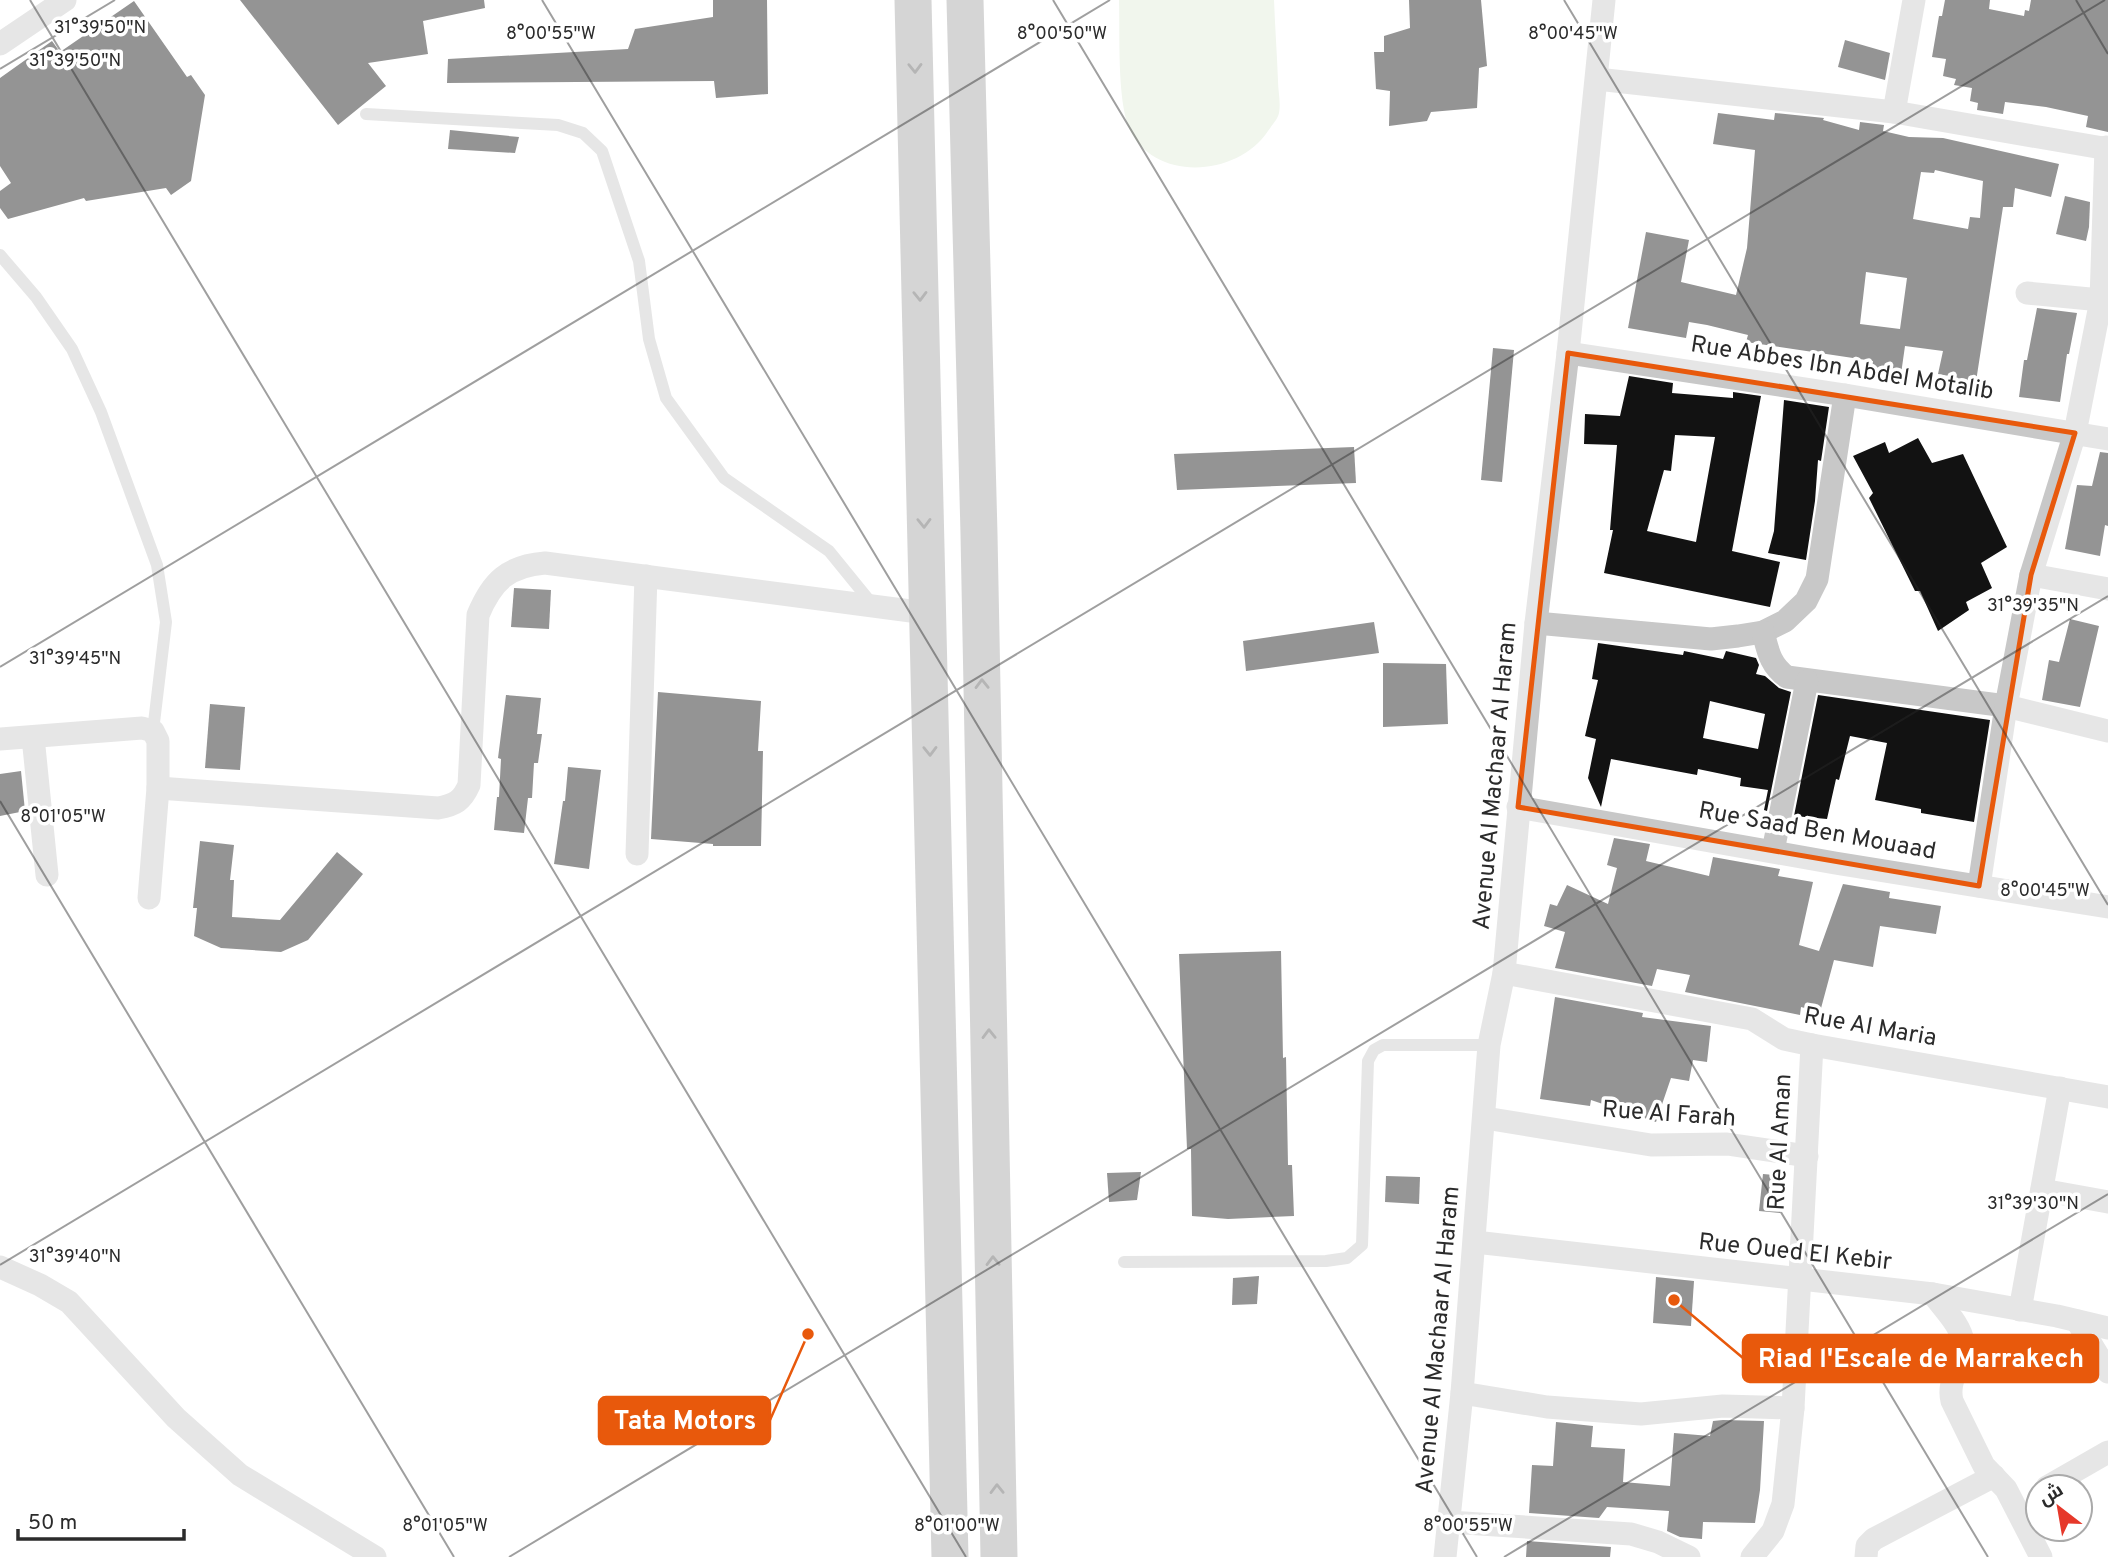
<svg xmlns="http://www.w3.org/2000/svg" width="2108" height="1557" font-family="Overpass,Cairo,sans-serif">
<rect width="100%" height="100%" fill="#fff"/>
<path fill="#dfead8" d="M1119,0H1274C1275,27 1277,54 1278,81C1278,90 1281,103 1279,113C1278,119 1271,126 1268,131C1238,177 1153,183 1129,128C1117,99 1120,34 1119,0Z"/>
<g fill="#121212" fill-rule="evenodd">
<polygon points="240,0 484,0 485,8 423,21 428,54 368,63 386,86 338,125"/>
<polygon points="713,0 767,0 768,94 716,98 714,81 447,83 448,59 628,49 635,29 713,17"/>
<polygon points="1409,0 1481,0 1487,66 1479,68 1477,108 1431,112 1427,121 1389,126 1390,91 1376,89 1374,52 1384,52 1384,36 1410,28"/>
<polygon points="1945,0 1990,0 1989,9 2024,16 2025,10 2029,11 2031,0 2108,0 2108,132 2086,127 2088,116 2046,107 2005,102 2003,114 1977,110 1978,103 1970,101 1972,88 1954,85 1956,79 1943,76 1946,59 1932,57 1939,16 1942,16"/>
<polygon points="134,1 187,77 191,75 205,95 191,181 171,195 166,188 86,201 84,198 8,219 0,208 0,191 11,183 0,166 0,78 52,41 60,52"/>
<polygon points="1845,40 1890,53 1885,80 1838,67"/>
<path d="M1718,113L1774,120L1775,113L1824,118L1823,120L1859,130L1860,122L1884,125L1883,131L1909,137L1943,138L2059,164L2051,197L2015,188L2013,207H2003L1975,388L1954,384L1955,377L1938,374L1943,351L1905,346L1901,374L1872,370L1873,361L1746,342L1748,335L1707,325L1689,322L1686,338L1628,328L1646,232L1689,240L1681,282L1736,295L1747,248L1755,150L1713,144ZM1935,170L1983,181L1980,218L1970,217L1968,229L1913,219L1921,172L1934,173ZM1866,272L1907,278L1900,329L1860,324Z"/>
<polygon points="450,130 519,137 515,153 448,149"/>
<polygon points="2065,196 2090,202 2089,227 2086,241 2056,234"/>
<polygon points="2037,308 2077,313 2069,354 2067,354 2060,402 2019,397 2024,360 2027,360"/>
<polygon points="1493,348 1514,350 1502,482 1481,480"/>
<path d="M1629,376L1673,383L1672,393L1733,398V392L1761,396L1732,551L1780,562L1770,607L1604,573L1613,530H1610L1617,445L1584,444L1585,414L1620,416ZM1675,435L1715,437L1696,542L1647,531L1664,470L1671,471Z"/>
<polygon points="1784,400 1829,407 1821,461 1818,460 1815,501 1806,560 1768,553 1774,531"/>
<polygon points="1918,438 1932,463 1963,454 2007,547 1981,563 1992,588 1966,602 1969,610 1938,631 1920,591 1915,591 1869,498 1873,493 1853,456 1885,442 1889,453"/>
<polygon points="1354,447 1356,483 1177,490 1174,454"/>
<polygon points="2100,452 2108,453 2108,526 2105,525 2100,556 2065,549 2077,485 2092,486"/>
<polygon points="514,588 551,590 549,629 511,627"/>
<polygon points="2070,619 2099,626 2080,707 2042,700 2049,660 2059,662"/>
<polygon points="1374,622 1379,653 1246,671 1243,641"/>
<path d="M1598,643L1683,655L1684,651L1723,659L1726,651L1756,658L1759,665L1756,674L1765,676L1779,688L1791,692L1767,811L1764,810L1768,790L1740,786L1741,778L1698,769L1697,775L1611,759L1601,807L1588,778L1596,739L1585,736L1598,680L1592,679ZM1710,701L1765,714L1758,749L1703,738Z"/>
<polygon points="1383,663 1446,664 1448,724 1383,727"/>
<polygon points="658,692 761,701 758,751 763,751 761,846 713,846 713,844 651,839"/>
<polygon points="506,695 541,698 537,734 542,734 538,763 534,763 532,798 528,798 524,833 494,830 497,797 499,797 501,759 498,758"/>
<polygon points="1818,695 1990,720 1974,822 1921,813 1921,809 1875,800 1887,743 1850,736 1839,780 1836,779 1827,819 1794,816"/>
<polygon points="210,704 245,707 240,770 205,768"/>
<polygon points="568,767 601,770 589,869 554,864 563,801 565,801"/>
<polygon points="21,771 25,811 0,816 0,774"/>
<polygon points="1614,838 1650,844 1646,861 1709,876 1713,857 1780,869 1778,876 1813,882 1799,945 1819,951 1843,884 1890,892 1889,898 1941,906 1936,934 1880,926 1873,967 1834,960 1820,1012 1801,1007 1800,1015 1685,992 1690,975 1657,969 1652,986 1555,968 1565,932 1544,926 1550,904 1557,906 1567,885 1608,904 1617,868 1607,865"/>
<polygon points="200,841 234,845 230,880 234,880 232,917 280,920 337,852 363,874 308,940 281,952 221,948 194,936 197,908 193,908"/>
<polygon points="1281,951 1283,1058 1286,1057 1288,1165 1292,1165 1294,1216 1228,1219 1192,1216 1191,1149 1187,1149 1179,954"/>
<polygon points="1555,997 1643,1013 1642,1017 1711,1026 1707,1062 1693,1060 1689,1081 1671,1078 1656,1122 1591,1100 1590,1106 1540,1099"/>
<polygon points="1141,1172 1137,1200 1109,1202 1107,1173"/>
<polygon points="1763,1174 1784,1176 1780,1213 1759,1211"/>
<polygon points="1386,1176 1420,1177 1419,1204 1385,1202"/>
<polygon points="1259,1276 1257,1304 1232,1305 1233,1278"/>
<polygon points="1656,1277 1694,1281 1691,1326 1653,1323"/>
<polygon points="1723,1420 1764,1421 1760,1490 1755,1523 1703,1522 1702,1539 1680,1537 1667,1531 1669,1511 1607,1507 1599,1518 1529,1513 1532,1465 1553,1466 1556,1422 1593,1426 1591,1447 1625,1449 1623,1482 1670,1486 1674,1433 1710,1436 1713,1421"/>
<polygon points="1527,1541 1611,1547 1610,1557 1526,1557"/>
</g>
<g fill="none" stroke-linecap="round" stroke-linejoin="round">
<g stroke="#c8c8c8" stroke-width="12">
<polyline points="366,114 558,125 583,133 602,151 639,261 649,339 666,398 724,478 829,551 873,605"/>
<polyline points="0,255 36,297 72,349 101,412 157,565 166,622 153,731"/>
<polyline points="1124,1262 1326,1261 1347,1258 1362,1245 1368,1061 1374,1050 1383,1045 1489,1045"/>
</g>
<g stroke="#c8c8c8" stroke-width="23">
<polyline points="0,44 65,0"/>
<polyline points="1597,79 1894,112 2108,149"/>
<polyline points="1894,112 1914,0"/>
<polyline points="2027,293 2101,300"/>
<polyline points="1568,353 1845,395 2108,439"/>
<polyline points="2031,575 2108,589"/>
<polyline points="1536,623 1711,639 1738,636 1763,632 1785,621 1806,601 1817,579 1845,395"/>
<path d="M1763,632C1768,651 1770,665 1787,677L2006,706L2108,731"/>
<polyline points="33,737 47,875"/>
<polyline points="0,739 142,728 153,731 158,741 158,788 149,898"/>
<path d="M158,788L438,808C455,805 462,801 469,785L478,615C492,581 508,566 545,563L926,613"/>
<polyline points="1518,807 1835,863 2108,907"/>
<polyline points="1773,851 1807,681"/>
<polyline points="637,854 646,576"/>
<polyline points="1979,886 2006,706 2031,575 2075,433 2101,300 2106,147"/>
<polyline points="1504,973 1752,1019 1784,1039 1812,1045 2108,1097"/>
<polyline points="1485,1118 1651,1145 1727,1144 1807,1156"/>
<polyline points="2042,1190 2108,1202"/>
<polyline points="1475,1242 1933,1294 2057,1316 2108,1328"/>
<polyline points="0,1267 40,1285 69,1302 176,1418 240,1475 375,1557"/>
<path d="M1933,1294C1943,1308 1961,1325 1963,1342C1967,1361 1946,1377 1952,1401L1984,1466L2006,1489L2041,1557"/>
<polyline points="2020,1310 2060,1088"/>
<polyline points="2077,1321 2108,1372"/>
<polyline points="1462,1393 1547,1407 1641,1414 1723,1406 1793,1408"/>
<polyline points="2047,1487 2108,1452"/>
<polyline points="1449,1522 1631,1534 1658,1542 1689,1557"/>
<polyline points="1445,1557 1462,1393 1489,1045 1504,973 1536,623 1568,353 1604,0"/>
<polyline points="1752,1557 1773,1531 1783,1504 1793,1408 1812,1045"/>
<polyline points="1866,1557 1867,1546 1874,1539 1994,1476"/>
</g>
<g stroke="#a3a3a3" stroke-width="37">
<polyline points="913,0 950,1557"/>
<polyline points="965,0 979,534 999,1557"/>
</g>
</g>
<defs><path id="oneway-chevron" d="M-2-3.5L2.5 0L-2 3.5" fill="none" stroke-width="1.6" stroke-linecap="round" stroke-linejoin="round" transform="scale(1.75)"/></defs>
<g stroke="#5b5b5b">
<use href="#oneway-chevron" transform="translate(915 68) rotate(89)"/>
<use href="#oneway-chevron" transform="translate(920 296) rotate(89)"/>
<use href="#oneway-chevron" transform="translate(924 523) rotate(89)"/>
<use href="#oneway-chevron" transform="translate(982 684) rotate(-91)"/>
<use href="#oneway-chevron" transform="translate(930 751) rotate(89)"/>
<use href="#oneway-chevron" transform="translate(989 1034) rotate(-91)"/>
<use href="#oneway-chevron" transform="translate(993 1261) rotate(-91)"/>
<use href="#oneway-chevron" transform="translate(997 1489) rotate(-91)"/>
</g>
<path d="M0 0H2108V1557H0ZM1568,353L2075,433L2031,575L1979,886L1518,807Z" fill="#fff" fill-opacity=".55" fill-rule="evenodd"/>
<path fill="none" stroke="#e8590c" stroke-width="5" stroke-linejoin="round" d="M1568,353L2075,433L2031,575L1979,886L1518,807Z"/>
<path fill="none" stroke="#2b2b2b" stroke-width="2" stroke-opacity="0.45" d="M30,0L966,1557M542,0L1477,1557M1053,0L1988,1557M1564,0L2108,905M2076,0L2108,54M0,69L115,0M0,667L1110,0M0,801L454,1557M0,1265L2105,0M509,1557L2108,596M1504,1557L2108,1194"/>
<g text-anchor="middle" dominant-baseline="central" stroke-width="7" stroke-linejoin="round" paint-order="stroke">
<g font-size="24" fill="#2b2b2b" stroke="#fff">
<text transform="translate(1842 369) rotate(9)">Rue Abbes Ibn Abdel Motalib</text>
<text transform="translate(1496 776) rotate(-85)">Avenue Al Machaar Al Haram</text>
<text transform="translate(1817 832) rotate(10)">Rue Saad Ben Mouaad</text>
<text transform="translate(1870 1028) rotate(10)">Rue Al Maria</text>
<text transform="translate(1669 1115) rotate(4)">Rue Al Farah</text>
<text transform="translate(1781 1142) rotate(-87)">Rue Al Aman</text>
<text transform="translate(1795 1253) rotate(6)">Rue Oued El Kebir</text>
<text transform="translate(1439 1340) rotate(-85)">Avenue Al Machaar Al Haram</text>
</g>
</g>
<g font-size="18" text-anchor="middle" fill="#2b2b2b" stroke="#fff" stroke-width="7" stroke-linejoin="round" paint-order="stroke">
<text x="100" y="33">31°39'50"N</text>
<text x="551" y="39">8°00'55"W</text>
<text x="1062" y="39">8°00'50"W</text>
<text x="1573" y="39">8°00'45"W</text>
<text x="75" y="66">31°39'50"N</text>
<text x="2033" y="611">31°39'35"N</text>
<text x="75" y="664">31°39'45"N</text>
<text x="63" y="822">8°01'05"W</text>
<text x="2045" y="896">8°00'45"W</text>
<text x="2033" y="1209">31°39'30"N</text>
<text x="75" y="1262">31°39'40"N</text>
<text x="445" y="1531">8°01'05"W</text>
<text x="957" y="1531">8°01'00"W</text>
<text x="1468" y="1531">8°00'55"W</text>
</g>
<path fill="none" stroke="#e8590c" stroke-width="2.5" d="M1674 1300L1743 1358M808 1334L770 1420"/>
<g fill="#e8590c" stroke="#fff" stroke-width="2.5">
<circle cx="1674" cy="1300" r="7"/>
<circle cx="808" cy="1334" r="7"/>
</g>
<g fill="#e8590c" stroke="#e8590c" stroke-width="2.5">
<rect x="1743" y="1335" width="355" height="47" rx="7"/>
<rect x="599" y="1397" width="171" height="47" rx="7"/>
</g>
<g font-size="26" text-anchor="middle" font-weight="bold" fill="#fff">
<text x="1921" y="1367">Riad l'Escale de Marrakech</text>
<text x="685" y="1429">Tata Motors</text>
</g>
<g transform="translate(2059 1508) rotate(329)"><circle r="33" fill="#ffffff" stroke="#aaaaaa" stroke-width="2"/>
<path d="M0-5L12 26L0 18L-12 26Z" fill="#e6382a"/>
<text y="-10" font-size="19" font-weight="bold" text-anchor="middle" fill="#2b2b2b">ش</text>
</g>
<path d="M18 1529v10h166v-10" fill="none" stroke="#2b2b2b" stroke-width="3.5"/>
<text x="28" y="1529" font-size="21" fill="#2b2b2b" stroke="#ffffff" stroke-width="5" paint-order="stroke">50 m</text>
</svg>
